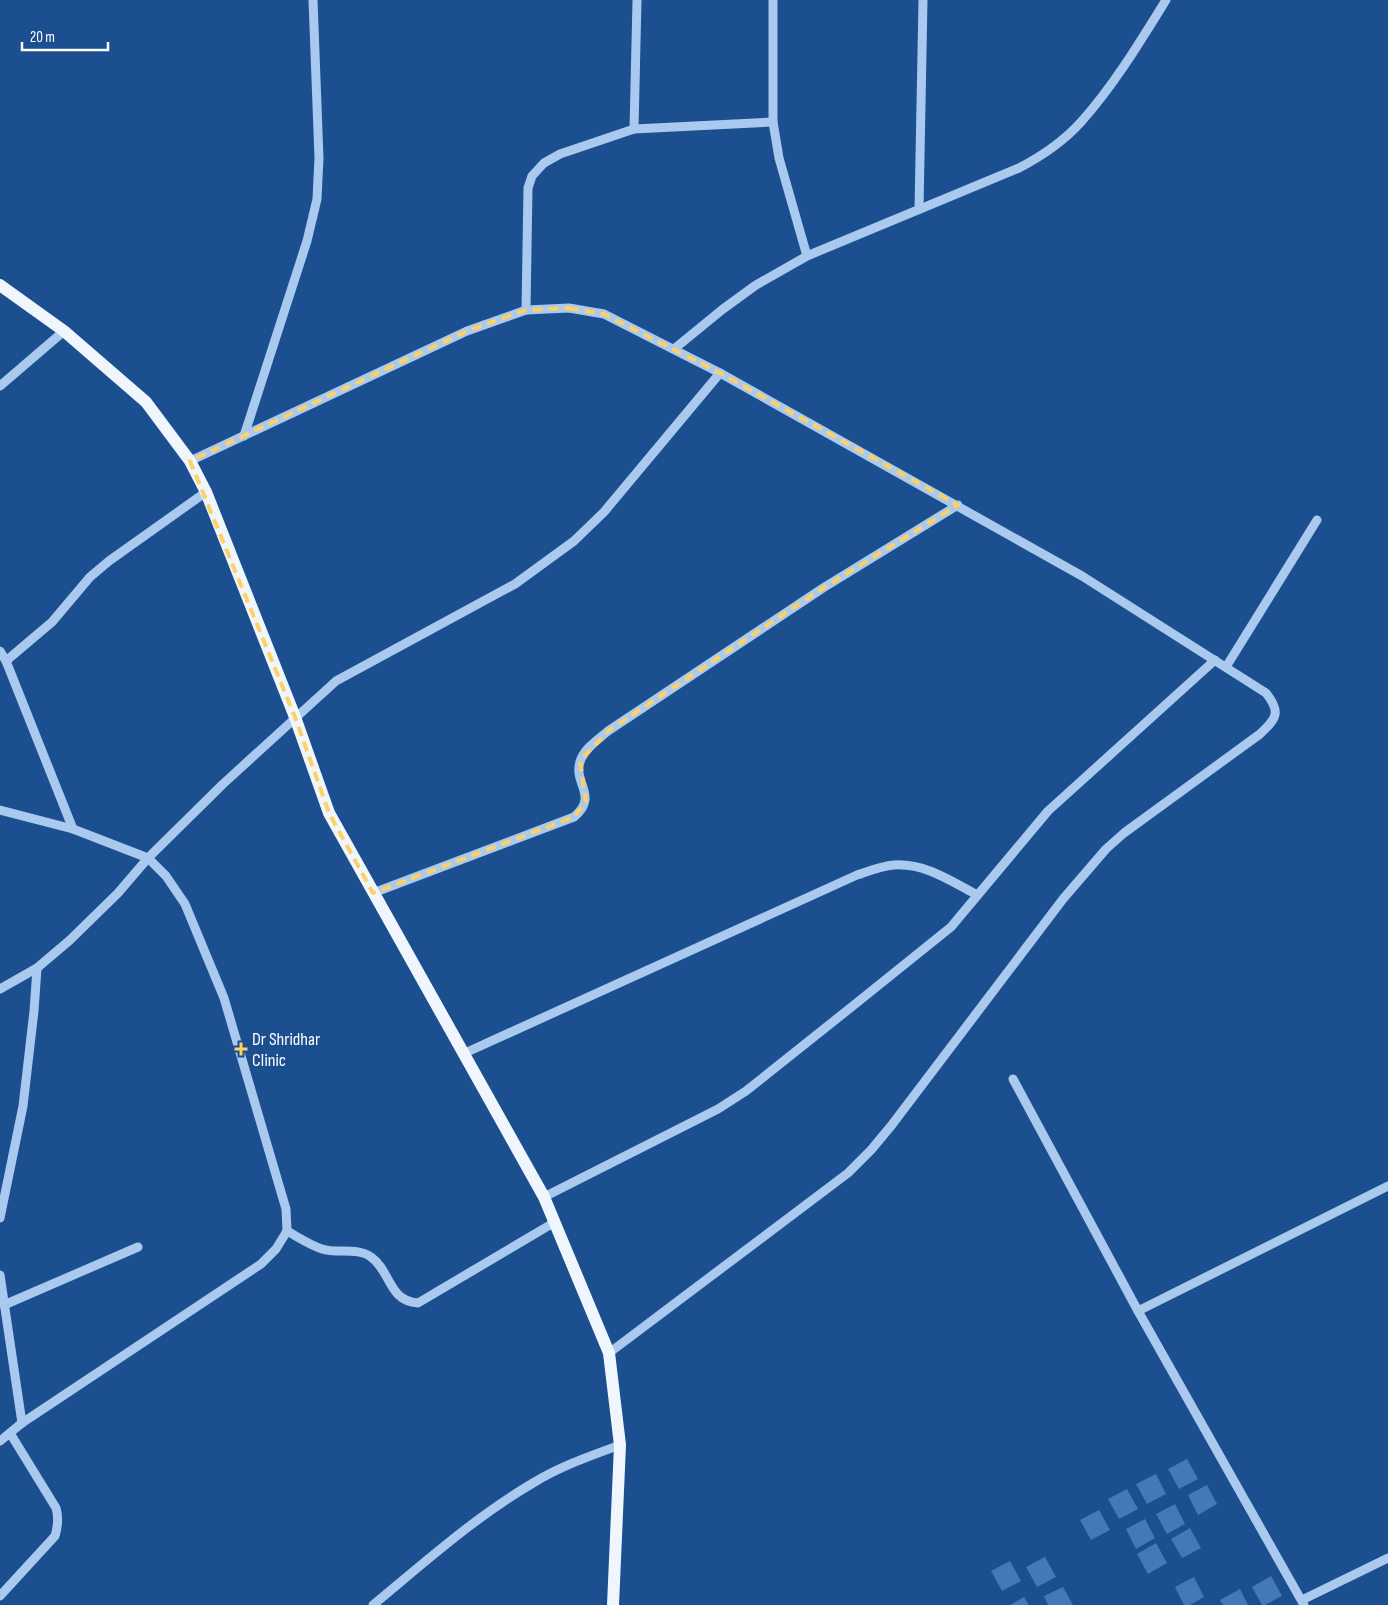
<svg xmlns="http://www.w3.org/2000/svg" width="1388" height="1605" font-family="'Sofia Sans Condensed',sans-serif">
<rect width="100%" height="100%" fill="#1b4f8f"/>
<g fill="#4478b7">
<polygon points="1187,1459 1198,1479 1179,1489 1168,1469"/>
<polygon points="1156,1474 1166,1494 1147,1504 1136,1484"/>
<polygon points="1207,1485 1217,1504 1198,1515 1188,1495"/>
<polygon points="1127,1489 1138,1509 1119,1519 1108,1499"/>
<polygon points="1175,1504 1185,1524 1167,1534 1156,1514"/>
<polygon points="1099,1510 1110,1530 1091,1540 1080,1520"/>
<polygon points="1145,1519 1155,1538 1136,1549 1126,1529"/>
<polygon points="1190,1528 1201,1548 1182,1558 1171,1539"/>
<polygon points="1156,1543 1167,1563 1148,1574 1137,1554"/>
<polygon points="1045,1557 1056,1577 1037,1587 1026,1567"/>
<polygon points="1010,1561 1021,1581 1002,1591 991,1571"/>
<polygon points="1271,1576 1282,1596 1265,1605 1262,1605 1252,1587"/>
<polygon points="1194,1577 1204,1597 1190,1605 1184,1605 1175,1587"/>
<polygon points="1063,1587 1073,1605 1048,1605 1044,1596"/>
<polygon points="1240,1589 1248,1605 1223,1605 1220,1600"/>
<polygon points="1024,1597 1029,1605 1010,1605"/>
</g>
<g fill="none" stroke-linecap="round" stroke-linejoin="round">
<g stroke="#a9c9ee" stroke-width="9">
<polyline points="773,0 773,122 779,158 807,256"/>
<polyline points="634,129 637,0"/>
<polyline points="919,209 923,0"/>
<polyline points="526,310 528,188 532,176 544,163 560,154 634,129 773,122"/>
<path d="M674,349L723,309L756,285L807,256L1019,168C1042,156 1064,141 1081,122C1114,85 1140,42 1166,0"/>
<polyline points="0,386 64,331"/>
<polyline points="244,436 307,241 317,199 319,158 313,0"/>
<path d="M190,461L467,331L526,310L569,308L604,314L720,373L1082,576L1266,693C1281,712 1277,718 1260,734L1124,833L1106,849L1063,899L891,1126L871,1150L848,1173L609,1353"/>
<polyline points="0,651 6,661 73,829"/>
<polyline points="6,661 52,622 90,577 109,561 206,492"/>
<polyline points="1226,667 1317,520"/>
<polyline points="0,810 73,829 148,858 166,876 185,904 224,998 286,1209 287,1231 276,1249 261,1264 22,1423 0,1441"/>
<path d="M373,893L574,817C600,795 571,783 581,759C586,747 599,739 608,731L823,588L958,505"/>
<polyline points="0,989 37,968 70,940 118,893 148,858 223,784 336,681 515,584 574,541 604,512 720,373"/>
<path d="M465,1053L857,875C869,871 881,866 894,865C925,863 951,881 977,895"/>
<polyline points="1013,1079 1138,1311 1304,1605"/>
<polyline points="544,1197 718,1109 746,1091 854,1005 951,927 1048,811 1215,660"/>
<polyline points="0,1218 23,1106 34,1011 37,968"/>
<path d="M287,1231C298,1237 310,1245 322,1249C337,1254 358,1247 371,1257C391,1271 388,1301 418,1303L555,1222"/>
<polyline points="0,1275 22,1423"/>
<polyline points="4,1305 138,1247"/>
<polyline points="1138,1311 1388,1186"/>
<path d="M0,1596L55,1536C58,1526 59,1518 56,1508L10,1433"/>
<polyline points="1302,1600 1388,1558"/>
<path d="M373,1605C425,1562 475,1517 533,1483C561,1466 590,1456 620,1445"/>
</g>
<polyline stroke="#f0f6ff" stroke-width="12" points="0,285 64,331 146,402 190,461 206,492 295,717 329,813 544,1197 609,1353 620,1445 613,1605"/>
</g>
<path fill="none" stroke="#ffd166" stroke-width="4" stroke-dasharray="10 6" stroke-linejoin="round" d="M569,308L604,314L720,373L958,505L823,588L608,731L580,761L586,802L574,817L373,893L329,813L295,717L190,461L467,331L526,310Z"/>
<path fill="#ffd166" stroke="#1b4f8f" stroke-width="2" d="M238.5 1041.5h5v5h5v5h-5v5h-5v-5h-5v-5h5z"/>
<g text-anchor="middle" dominant-baseline="central" stroke-width="4" stroke-linejoin="round" paint-order="stroke">
<g font-size="18" fill="#fff" stroke="#1b4f8f" text-anchor="start">
<text x="252" y="1039">Dr Shridhar<tspan x="252" dy="21">Clinic</tspan></text>
</g>
</g>
<path d="M22 42v8h86v-8" fill="none" stroke="#ffffff" stroke-width="2.5"/>
<text x="30" y="42" font-size="15" fill="#ffffff" stroke="#1b4f8f" stroke-width="4" paint-order="stroke">20 m</text>
</svg>
